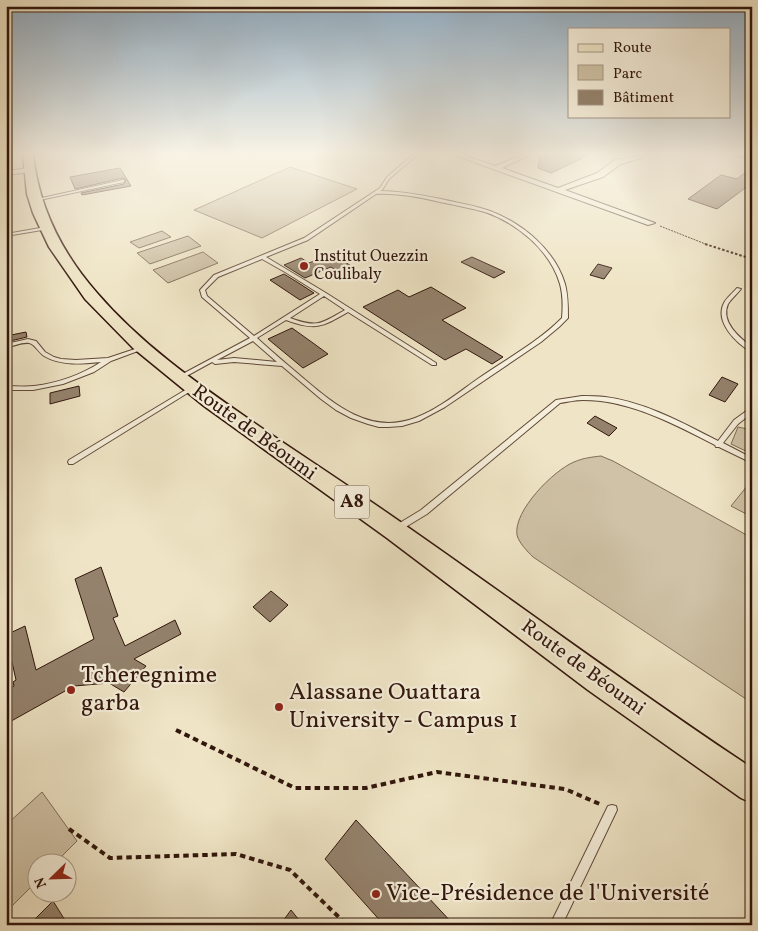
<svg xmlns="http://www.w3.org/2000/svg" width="758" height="931" font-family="Vollkorn,serif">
<rect width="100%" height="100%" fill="#efe5c6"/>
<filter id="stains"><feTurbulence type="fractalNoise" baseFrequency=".004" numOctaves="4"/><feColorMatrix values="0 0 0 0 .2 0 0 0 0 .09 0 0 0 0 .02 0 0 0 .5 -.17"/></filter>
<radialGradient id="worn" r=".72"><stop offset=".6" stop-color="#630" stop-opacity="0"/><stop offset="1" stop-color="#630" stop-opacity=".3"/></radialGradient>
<g fill="#cfc2a6" stroke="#806c59">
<polygon points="290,167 357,189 262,238 194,210"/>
<polygon points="162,231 171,237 139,248 130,242"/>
<polygon points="188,236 201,246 150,264 137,253"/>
<polygon points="203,252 218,263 168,283 153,270"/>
<polygon points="738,427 752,430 752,454 731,444"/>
<path d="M601,456L613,461L752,538V703L533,557C527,551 519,543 517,535C513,511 554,470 574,462C583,458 592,457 601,456Z"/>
<polygon points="752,480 752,517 731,506"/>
<polygon points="42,792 77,841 55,863 38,864 37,881 6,912 6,825"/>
</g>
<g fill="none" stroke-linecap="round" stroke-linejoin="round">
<polyline stroke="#7c6856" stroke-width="2" points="732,155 752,159"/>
</g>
<g fill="#94826d" stroke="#31160c">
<polygon points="540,155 589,155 551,173 538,168"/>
<polygon points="752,167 752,183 717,209 688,199 721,175 737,179"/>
<polygon points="120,168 131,186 82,195 81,193 124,184 126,180 123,178 75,189 70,177"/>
<polygon points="332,254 361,272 348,278 331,267 305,278 284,265 301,258 309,263"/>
<polygon points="472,257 505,272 494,278 461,262"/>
<polygon points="598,264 612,268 604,279 590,275"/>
<polygon points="284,274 297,282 314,293 300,300 270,280"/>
<polygon points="431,287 466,308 442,320 503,357 492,364 466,349 445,360 363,307 398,290 409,297"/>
<polygon points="292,328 313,343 328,354 303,368 268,339"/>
<polygon points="26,332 27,337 6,342 6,336"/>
<polygon points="722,377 738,384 725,402 709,395"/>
<polygon points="79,386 80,396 50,404 50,393"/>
<polygon points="595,416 617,428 609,436 587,423"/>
<polygon points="101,567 118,616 113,618 125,646 175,620 181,634 134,659 146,666 124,692 109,683 74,686 6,724 6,691 14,686 13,682 16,680 6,635 25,626 36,670 94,639 75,579"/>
<polygon points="271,591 288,605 270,622 253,607"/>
<polygon points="356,820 454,925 384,925 325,859"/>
<polygon points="53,901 68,925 29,925"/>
<polygon points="291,910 303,925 280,925"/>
</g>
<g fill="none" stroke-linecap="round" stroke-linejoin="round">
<defs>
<g id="lane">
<path d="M413,155H417L389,179L382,190L380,191C400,191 421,195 441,199C457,203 474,205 490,211C522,223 555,250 565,284C568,295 568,306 568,318L559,327L541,342L445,407L419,421L402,426L388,427H379L368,424L351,418L336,410L321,399L282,366L234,362L215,364L212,362L181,379H177L176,378L177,377L250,338L202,297L200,290L214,275L304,238L380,188L387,177ZM376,194C398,193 419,197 440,202C455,205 470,208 485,212C517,223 550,250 560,284C563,295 563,306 562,318C538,342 508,358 479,378C459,392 439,409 415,418C370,435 335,405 303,378C288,365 272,352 257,338L286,320C316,331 322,327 348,312L432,365H436V363L326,293L266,257L308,240ZM262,259L285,272L320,294L254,336L207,296L205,290L218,277ZM324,296L345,310C321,324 317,328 290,318ZM253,341L277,362L234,358L217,360Z"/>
<polygon points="123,180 124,180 124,182 35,201 33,200"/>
<polygon points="46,227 48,227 48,229 6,236 6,234"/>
<path d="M737,288L741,289C737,294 731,299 728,304C720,322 740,338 752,347V352C737,344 714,322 724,303C727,297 733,293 737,288Z"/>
<path d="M28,339L36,341L45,352L54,357L61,359L76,360L108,358L141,347L143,346L146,348L111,361L94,372L63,384L33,390H6V386C15,386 25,387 34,386C58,383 81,375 101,362C82,364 61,366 44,356C38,352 35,344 29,343C22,342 13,346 6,348V344Z"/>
<polygon points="192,386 195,388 194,389 73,464 69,464 68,462 69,460"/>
<path d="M582,396C589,396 597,396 605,397C645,402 683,423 718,441L734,420L752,407V413L738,424L723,443L752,458V463L719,447H716L715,445C674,424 630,400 583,400C575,400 567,402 560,403L427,514L399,531L396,532L393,531L392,529L393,527L421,510L556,400Z"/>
<polygon points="612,805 616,806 617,810 562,925 550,925 608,806"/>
</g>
<g id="street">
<polygon points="454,155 463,155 495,166 522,155 530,155 502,168 558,188 597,173 615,160 645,155 644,157 621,164 603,177 565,190 655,223 648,225"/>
<polygon points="28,168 32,170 31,172 6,175 6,171"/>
</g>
<path id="primary" d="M23,155H33C39,208 62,253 97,293C140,343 195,382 250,420C295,451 341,481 386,512C509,597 628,686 752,768V803L741,798L588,690L387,538L204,406L133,348L85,299L49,247L33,213L27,194Z"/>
</defs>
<use href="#lane" stroke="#604a3a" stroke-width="2"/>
<use href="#street" stroke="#604a3a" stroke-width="2"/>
<use href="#primary" stroke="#31160c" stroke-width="3"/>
<polyline stroke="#31160c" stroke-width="1" stroke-dasharray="2 1" stroke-linecap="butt" points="660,226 708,245"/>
<polyline stroke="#31160c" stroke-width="2" stroke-dasharray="2.5 2" stroke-linecap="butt" points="705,244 752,259"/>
<g stroke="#31160c" stroke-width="4" stroke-dasharray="5.5 4" stroke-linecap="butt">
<polyline points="176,730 295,788 366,788 437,772 565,789 602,805"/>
<polyline points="69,829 110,858 236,854 290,870 347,925"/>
</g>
<use href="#lane" fill="#f5eeda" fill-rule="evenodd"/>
<use href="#street" fill="#f5eeda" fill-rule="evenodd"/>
<use href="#primary" fill="#efe5c6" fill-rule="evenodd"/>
</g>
<linearGradient id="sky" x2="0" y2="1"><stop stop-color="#91acc1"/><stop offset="0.54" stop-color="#f8f3e5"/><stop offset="1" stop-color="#f8f3e5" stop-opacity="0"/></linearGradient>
<rect width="758" height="285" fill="url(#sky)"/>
<g fill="#8f2418" stroke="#f5eeda" stroke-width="2">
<circle cx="304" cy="266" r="5"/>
<circle cx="71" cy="690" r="5"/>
<circle cx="279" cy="707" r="5"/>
<circle cx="376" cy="894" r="5"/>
</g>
<g text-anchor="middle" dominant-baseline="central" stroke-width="4.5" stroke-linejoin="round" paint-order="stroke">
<g font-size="16" fill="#31160c" stroke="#f5eeda" text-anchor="start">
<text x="314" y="257">Institut Ouezzin<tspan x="314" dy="18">Coulibaly</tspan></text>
</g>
<rect fill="#f5eeda" stroke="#6c574a" stroke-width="1" x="334.5" y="485.5" width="35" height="33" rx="4"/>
<g font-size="19" font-weight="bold" fill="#31160c">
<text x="352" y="502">A8</text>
</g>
<g font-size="20" fill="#31160c" stroke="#f5eeda">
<text transform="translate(254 433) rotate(36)">Route de Béoumi</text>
<text transform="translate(583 668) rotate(36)">Route de Béoumi</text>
</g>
<g font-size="24" fill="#31160c" stroke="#f5eeda" text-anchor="start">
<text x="81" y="676">Tcheregnime<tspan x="81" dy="28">garba</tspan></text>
<text x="289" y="693">Alassane Ouattara<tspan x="289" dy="28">University - Campus 1</tspan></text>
<text x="386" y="894">Vice-Présidence de l'Université</text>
</g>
</g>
<rect width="758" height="931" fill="none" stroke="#efe5c6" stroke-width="25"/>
<rect x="8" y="8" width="743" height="916" fill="none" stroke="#31160c" stroke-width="2.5"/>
<rect x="12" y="12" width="733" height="906" fill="none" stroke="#31160c"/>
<rect x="568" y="28" width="162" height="90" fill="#f5eeda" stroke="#a79888"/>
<rect x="578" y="44" width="25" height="8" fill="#efe5c6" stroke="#a79888"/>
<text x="613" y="52" font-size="15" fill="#31160c">Route</text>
<rect x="578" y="65" width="25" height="15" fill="#cfc2a6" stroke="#a79888"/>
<text x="613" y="78" font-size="15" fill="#31160c">Parc</text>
<rect x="578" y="90" width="25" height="15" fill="#94826d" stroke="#a79888"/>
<text x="613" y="102" font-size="15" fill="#31160c">Bâtiment</text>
<g transform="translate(52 878) rotate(247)"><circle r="24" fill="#f5eeda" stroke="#a79888"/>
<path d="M0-4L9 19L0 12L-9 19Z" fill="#8f2418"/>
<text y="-8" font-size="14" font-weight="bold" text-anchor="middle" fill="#31160c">N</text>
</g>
<rect width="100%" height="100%" filter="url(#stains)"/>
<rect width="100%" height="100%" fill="url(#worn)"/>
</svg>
